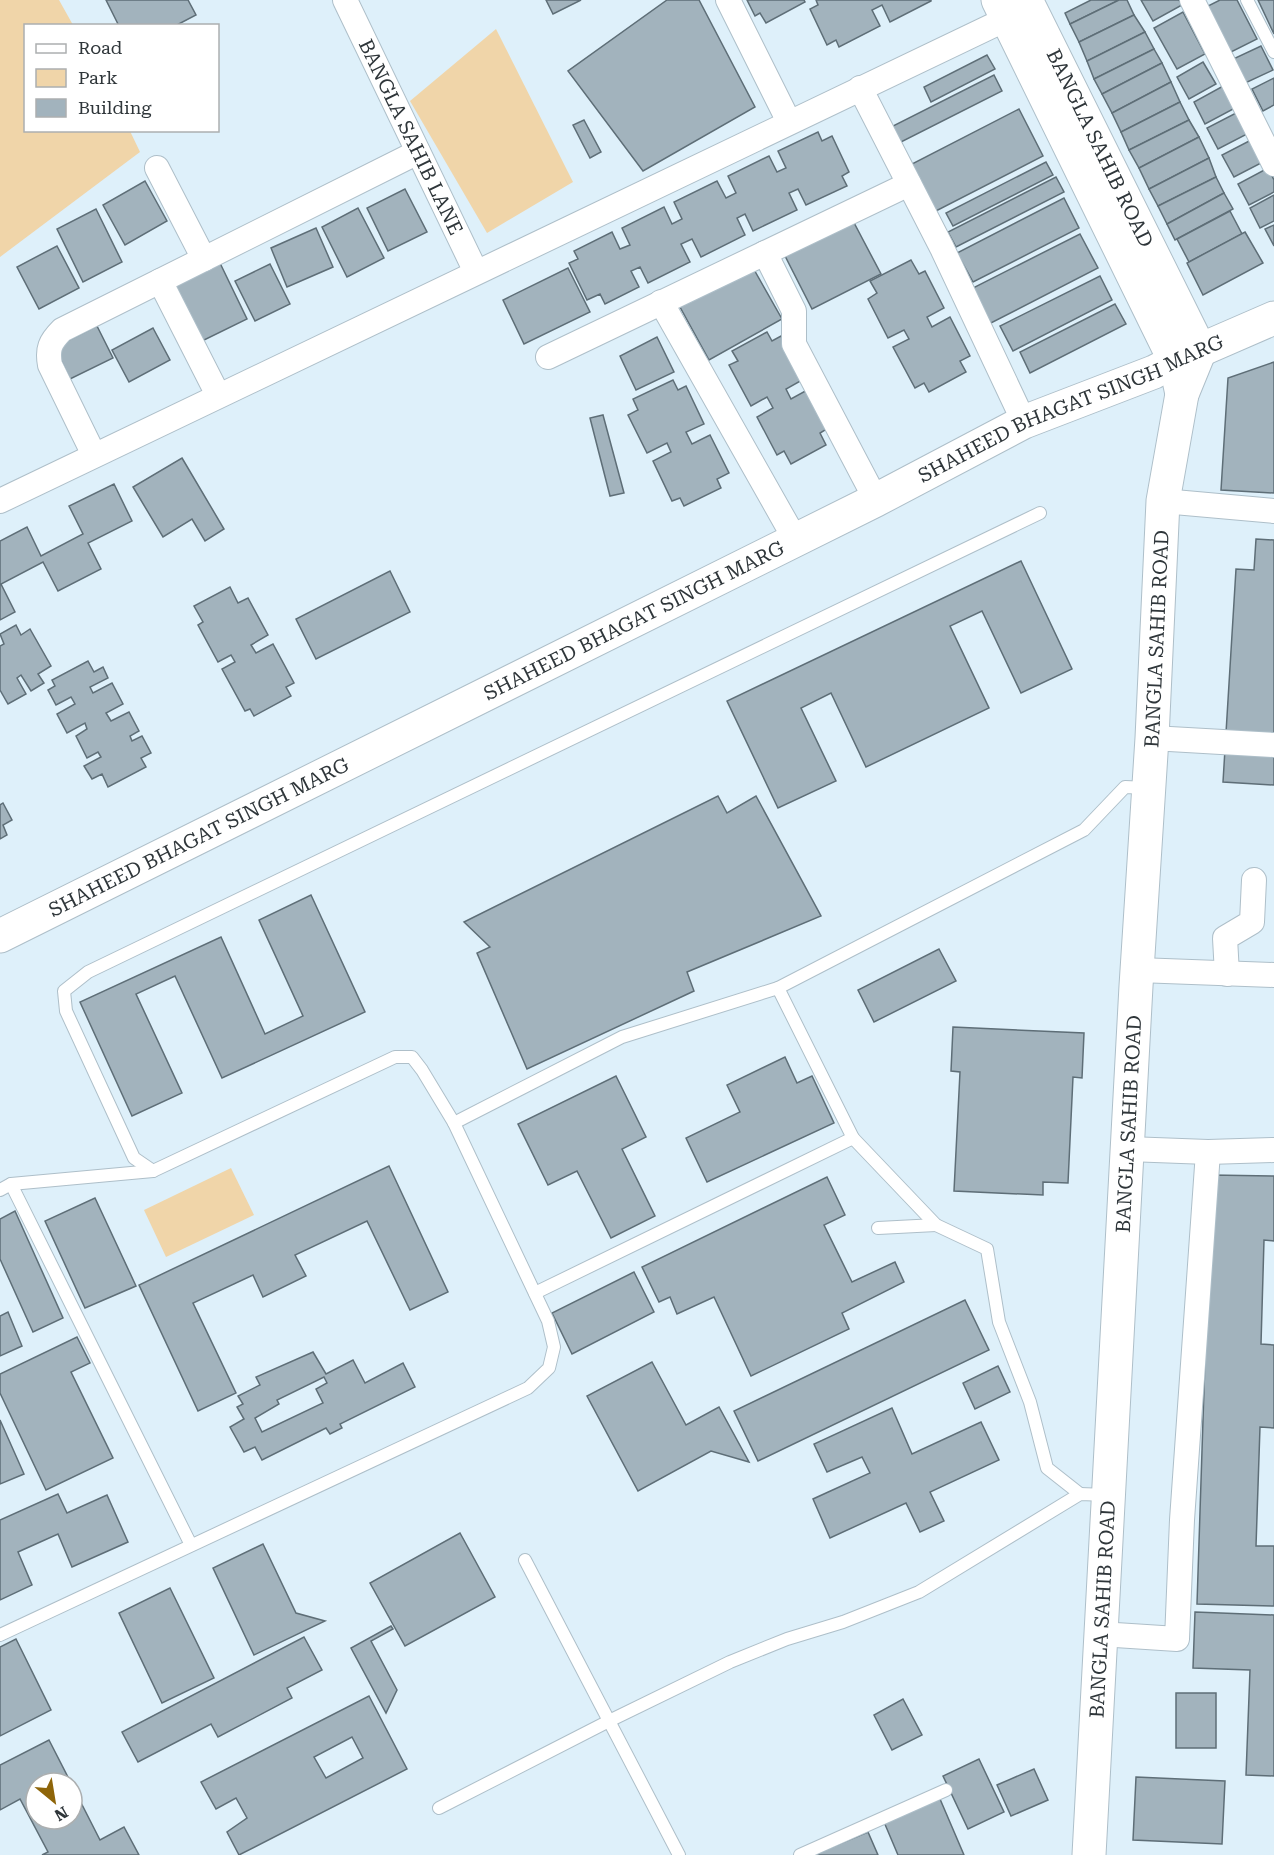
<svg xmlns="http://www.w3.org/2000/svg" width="1274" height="1855" font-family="'Roboto Serif',serif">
<rect width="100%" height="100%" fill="#def0fa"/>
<g fill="#f0d5a9">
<polygon points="0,0 59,0 73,25 26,26 26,130 130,131 140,152 0,257"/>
<polygon points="496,29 573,182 487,233 410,101"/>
<polygon points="231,1168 254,1215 166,1257 144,1210"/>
</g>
<g fill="#a2b3bd" stroke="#5e6e77" stroke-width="1.5" fill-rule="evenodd">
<polygon points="106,0 188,0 196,15 175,26 119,26"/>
<polygon points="546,0 581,0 553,14"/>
<polygon points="667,0 699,0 755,107 643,171 568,71"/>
<polygon points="747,0 804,0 805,2 766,23 760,13 755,16"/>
<polygon points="816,0 931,0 931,1 890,22 882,5 872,10 880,26 839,47 836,40 827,45 810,9 818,5"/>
<polygon points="1091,0 1119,0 1070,24 1065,13"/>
<polygon points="1119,0 1127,0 1134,15 1079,42 1070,24"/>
<polygon points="1141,0 1179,0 1182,5 1153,21"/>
<polygon points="1220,0 1237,0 1257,39 1229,53 1206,7"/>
<polygon points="1258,0 1274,0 1274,34"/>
<polygon points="1183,12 1205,54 1177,69 1154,28"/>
<polygon points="1134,15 1145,32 1087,61 1079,42"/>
<polygon points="1145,32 1154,49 1094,79 1087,61"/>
<polygon points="1261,46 1273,70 1243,84 1231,60"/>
<polygon points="1154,49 1162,63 1102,94 1094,79"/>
<polygon points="987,55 995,69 931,102 924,87"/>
<polygon points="1203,62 1216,84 1189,99 1177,77"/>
<polygon points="1162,63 1171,82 1112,113 1102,94"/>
<polygon points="994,75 1002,91 899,143 891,127"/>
<polygon points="1274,78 1274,105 1263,111 1252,89"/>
<polygon points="1171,82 1180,102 1121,132 1112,113"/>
<polygon points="1225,85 1237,107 1205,124 1194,102"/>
<polygon points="1180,102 1189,120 1129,150 1121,132"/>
<polygon points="1019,109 1043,156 934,212 910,165"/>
<polygon points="1238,112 1249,133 1218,149 1207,128"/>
<polygon points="584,120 601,152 590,158 573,125"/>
<polygon points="1189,120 1199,137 1139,168 1129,150"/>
<polygon points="818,132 822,141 832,136 849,172 842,176 847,186 806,205 798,189 789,193 797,210 753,231 745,214 737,218 745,235 701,257 692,239 681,244 690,262 648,283 640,267 631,271 639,287 605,304 600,294 587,300 569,263 578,259 574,251 612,232 620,249 630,245 622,228 664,207 672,224 682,219 674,202 717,181 726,198 736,193 728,176 769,156 777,172 786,168 778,151"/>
<polygon points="1199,137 1209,158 1149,189 1139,168"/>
<polygon points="1253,139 1265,161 1234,177 1222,155"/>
<polygon points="1209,158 1216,177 1158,206 1149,189"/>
<polygon points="1046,162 1053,175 953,226 946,213"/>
<polygon points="1268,168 1274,180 1274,192 1249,205 1238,184"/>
<polygon points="1056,177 1064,192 956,247 948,232"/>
<polygon points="1216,177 1224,193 1167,224 1158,206"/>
<polygon points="145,181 167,221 125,245 103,205"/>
<polygon points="405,189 427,232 388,251 367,208"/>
<polygon points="1224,193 1233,209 1175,240 1167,224"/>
<polygon points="1274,195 1274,221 1260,228 1250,208"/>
<polygon points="1064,198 1079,228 973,282 957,253"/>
<polygon points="358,208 384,258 347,277 322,227"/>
<polygon points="96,209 122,262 83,282 57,229"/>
<polygon points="1230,211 1242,234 1189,262 1177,239"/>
<polygon points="851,217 881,274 812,309 783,252"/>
<polygon points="1274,225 1274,246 1265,229"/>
<polygon points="316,228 333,267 287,287 271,248"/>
<polygon points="1245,232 1263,263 1203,295 1187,263"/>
<polygon points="1080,234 1098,268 987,325 969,290"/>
<polygon points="57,246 79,288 39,309 17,267"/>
<polygon points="911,260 919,274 925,271 944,308 927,317 932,327 950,317 970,356 960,361 966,372 929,392 924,383 915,388 893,347 909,339 904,330 888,338 868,299 877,293 870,281"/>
<polygon points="219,261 247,319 198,343 170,285"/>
<polygon points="270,264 290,304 255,321 235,281"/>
<polygon points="752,266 782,319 709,360 680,307"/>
<polygon points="568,268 590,312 524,344 503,300"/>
<polygon points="1100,276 1112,300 1013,351 1000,326"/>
<polygon points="1115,304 1126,324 1030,373 1020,352"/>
<polygon points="97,326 113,358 70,379 55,347"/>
<polygon points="153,328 170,360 129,382 112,350"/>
<polygon points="767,332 772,341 781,336 804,379 786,389 791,399 809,389 830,427 820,433 826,445 791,464 784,451 777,455 757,417 773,408 767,397 751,406 729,365 738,361 732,351"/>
<polygon points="657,337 674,372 636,390 620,356"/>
<polygon points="1274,362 1274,493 1221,490 1228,378"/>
<polygon points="673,380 678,390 686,386 704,424 686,432 692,444 710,435 729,473 717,479 721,488 684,506 680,498 672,501 653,461 671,452 667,443 647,453 628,415 638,410 633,399"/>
<polygon points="603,415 624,493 610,496 590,418"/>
<polygon points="182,458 224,529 205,541 192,519 163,537 133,487"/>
<polygon points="114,484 132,521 88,543 101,569 58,591 43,562 1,584 15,612 0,620 0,541 27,527 41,556 83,534 69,506"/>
<polygon points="1256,539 1274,540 1274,785 1223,782 1236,569 1254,570"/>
<polygon points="1021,561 1072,669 1021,693 982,611 950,626 989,708 866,767 831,693 801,708 836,781 778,808 727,701"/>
<polygon points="390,571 410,612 316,659 296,619"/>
<polygon points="230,587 238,603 248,598 268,635 251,645 256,653 273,644 294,683 286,687 291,696 254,716 250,709 245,711 222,669 235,662 231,655 218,662 198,625 203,622 194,606"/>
<polygon points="16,625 21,635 30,629 51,666 38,674 44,683 31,691 21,675 17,678 26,694 8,704 0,690 0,646 4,644 0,634"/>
<polygon points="88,661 94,672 103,667 108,678 90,687 93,693 112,683 123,704 106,713 111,721 129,712 139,731 130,736 132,741 142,736 151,753 141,758 146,767 108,787 102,774 92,779 84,766 101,757 98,752 87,758 76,736 87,729 85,723 67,733 57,714 75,704 71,697 56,705 48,690 55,686 52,680"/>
<polygon points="718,796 727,813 756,796 821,916 687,972 694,991 527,1069 477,953 490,947 464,922"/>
<polygon points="3,803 12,820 3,825 7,835 0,839 0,805"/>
<polygon points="311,895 365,1012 222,1078 175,976 136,994 182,1093 132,1116 80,1002 221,937 265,1034 303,1016 259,920"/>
<polygon points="939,949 956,981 874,1022 858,990"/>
<polygon points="953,1027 1084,1033 1082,1078 1073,1077 1068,1183 1043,1182 1043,1195 954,1191 960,1072 951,1071"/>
<polygon points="785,1057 797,1083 812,1076 834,1123 707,1182 686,1138 740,1112 727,1085"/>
<polygon points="616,1076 646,1137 622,1149 655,1216 611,1238 577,1171 548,1185 518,1124"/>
<polygon points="389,1166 448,1292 410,1310 367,1221 295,1255 306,1276 263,1297 253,1275 193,1303 236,1393 198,1411 139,1285"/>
<polygon points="1211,1175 1274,1176 1274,1241 1264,1240 1261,1344 1274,1345 1274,1428 1260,1427 1256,1546 1274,1546 1274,1606 1197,1604"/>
<polygon points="827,1177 845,1215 824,1225 852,1282 895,1262 904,1282 842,1313 849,1329 751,1376 714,1297 677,1314 670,1297 659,1302 642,1267"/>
<polygon points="95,1198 136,1286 85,1308 45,1221"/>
<polygon points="15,1211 63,1318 33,1332 0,1259 0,1219"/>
<polygon points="634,1272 654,1312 572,1354 552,1313"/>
<polygon points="965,1300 989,1350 758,1461 734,1411"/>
<polygon points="8,1312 22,1346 0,1356 0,1316"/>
<polygon points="77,1337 90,1363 71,1372 113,1458 46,1490 0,1393 0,1374"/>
<path d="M313,1352L326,1374L353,1360L365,1383L403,1363L415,1387L340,1424L342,1428L330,1434L326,1428L262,1460L255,1447L244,1452L230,1427L244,1419L237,1407L243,1404L238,1396L260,1385L256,1377ZM324,1377L327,1383L316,1389L323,1403L262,1432L255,1418L279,1404L277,1400Z"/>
<polygon points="652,1362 686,1425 719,1407 749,1462 711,1451 638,1491 587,1396"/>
<polygon points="998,1366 1010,1392 975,1409 963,1383"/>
<polygon points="892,1408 912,1454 981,1422 999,1460 930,1492 944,1521 920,1532 906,1503 830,1538 813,1499 870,1473 862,1457 827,1472 814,1444"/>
<polygon points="0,1420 24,1474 0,1484"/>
<polygon points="58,1494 67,1513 107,1495 128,1542 72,1567 58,1534 18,1552 32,1585 0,1600 0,1520"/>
<polygon points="460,1533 495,1597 405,1646 370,1583"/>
<polygon points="263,1544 296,1613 325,1621 254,1655 213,1568"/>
<polygon points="170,1588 214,1678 162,1703 119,1613"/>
<polygon points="1195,1612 1274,1615 1274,1776 1246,1775 1250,1670 1193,1668"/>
<polygon points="391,1626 393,1629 371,1641 397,1690 386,1713 351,1648"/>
<polygon points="304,1637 322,1670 287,1688 292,1698 218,1737 211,1724 138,1762 122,1732"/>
<polygon points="16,1639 51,1710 0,1736 0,1647"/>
<rect x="1176" y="1693" width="40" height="55"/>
<path d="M369,1696L407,1769L239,1855L227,1832L247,1818L236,1798L216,1809L201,1782ZM352,1737L363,1758L326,1778L314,1757Z"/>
<polygon points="903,1699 922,1735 892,1750 874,1715"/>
<polygon points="49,1740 71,1783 36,1783 36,1819 72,1819 72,1785 100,1840 124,1827 139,1855 42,1855 48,1852 20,1799 0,1810 0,1765"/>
<polygon points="979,1759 1004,1812 968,1829 943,1776"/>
<polygon points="1034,1769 1048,1800 1011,1816 997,1785"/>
<polygon points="1136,1777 1225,1781 1222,1844 1133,1840"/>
<polygon points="940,1799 964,1855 898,1855 884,1822"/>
<polygon points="868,1832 878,1855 813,1855"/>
</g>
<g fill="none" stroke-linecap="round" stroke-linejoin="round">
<defs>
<g id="lane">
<polyline points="1247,0 1274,52"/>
<polyline points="454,1123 622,1037 778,988 1084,830 1125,787 1148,788"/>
<polyline points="853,1138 936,1225 987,1249 999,1322 1030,1402 1047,1468 1080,1494"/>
<polyline points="153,1171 134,1158 66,1011 64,991 88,972 1040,513"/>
<polyline points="11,1184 191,1545"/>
<polyline points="0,1190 11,1184 153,1171 395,1057 412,1057 422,1070 454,1123 548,1321 554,1347 549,1368 528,1388 0,1635"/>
<polyline points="878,1228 936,1225"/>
<polyline points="535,1293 853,1138 778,988"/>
<polyline points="525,1560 679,1855"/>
<polyline points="439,1808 609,1721 730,1662 787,1639 843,1622 919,1592 1080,1494 1107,1495"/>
<polyline points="800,1855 946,1790"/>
</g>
<g id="street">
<path id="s1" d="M345,0L476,272"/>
<polyline points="728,0 789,122"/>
<polyline points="1192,0 1274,164"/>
<polyline points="860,88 942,248 1024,422"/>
<polyline points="157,168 204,259"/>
<polyline points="765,253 794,311 794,344 876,500"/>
<polyline points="160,281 218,395"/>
<polyline points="661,302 795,539"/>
<polyline points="548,357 909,184"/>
<path d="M94,455L50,365C47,349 50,342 62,330L418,152"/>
<polyline points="0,501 1021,12"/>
<polyline points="1163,501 1274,511"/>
<polyline points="1152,738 1274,745"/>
<polyline points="1138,970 1274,975"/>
<polyline points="1227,974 1225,938 1252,922 1254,880"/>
<polyline points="1128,1149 1208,1152 1274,1150"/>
<polyline points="1100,1634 1177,1639 1182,1520 1208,1152"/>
</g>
<g id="secondary">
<polyline points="998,0 1175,361 1182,394 1200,350 1026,0"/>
<path id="s2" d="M0,936L876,500L1024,422L1154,372L1175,361L1274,318"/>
<path id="s3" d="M1089,1855L1136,986L1152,738L1163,501L1182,394"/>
</g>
</defs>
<use href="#lane" stroke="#aebfc9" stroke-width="14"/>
<use href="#street" stroke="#aebfc9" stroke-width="26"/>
<use href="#secondary" stroke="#aebfc9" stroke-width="35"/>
<use href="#lane" stroke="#fff" stroke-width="12"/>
<use href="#street" stroke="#fff" stroke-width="24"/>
<use href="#secondary" stroke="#fff" stroke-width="33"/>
</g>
<g text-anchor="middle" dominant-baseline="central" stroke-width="5" stroke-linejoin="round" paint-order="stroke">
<g font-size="20" fill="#2f363a" stroke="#fff">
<text stroke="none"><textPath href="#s1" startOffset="152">BANGLA SAHIB LANE</textPath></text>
<text transform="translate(1100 148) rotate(64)">BANGLA SAHIB ROAD</text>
<text stroke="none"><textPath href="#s2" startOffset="1194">SHAHEED BHAGAT SINGH MARG</textPath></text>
<text stroke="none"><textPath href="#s2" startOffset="708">SHAHEED BHAGAT SINGH MARG</textPath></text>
<text stroke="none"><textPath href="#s3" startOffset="1218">BANGLA SAHIB ROAD</textPath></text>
<text stroke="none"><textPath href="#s2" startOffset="222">SHAHEED BHAGAT SINGH MARG</textPath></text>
<text stroke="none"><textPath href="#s3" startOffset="732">BANGLA SAHIB ROAD</textPath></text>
<text stroke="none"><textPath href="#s3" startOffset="246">BANGLA SAHIB ROAD</textPath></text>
</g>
</g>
<rect x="24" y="24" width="195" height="108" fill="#ffffff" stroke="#acafb0" stroke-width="1.5"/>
<rect x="36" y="44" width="30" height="9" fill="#ffffff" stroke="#acafb0" stroke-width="1.5"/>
<text x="78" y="54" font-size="18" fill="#2f363a">Road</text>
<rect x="36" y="69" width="30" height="18" fill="#f0d5a9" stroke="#acafb0" stroke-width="1.5"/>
<text x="78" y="84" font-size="18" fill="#2f363a">Park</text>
<rect x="36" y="99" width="30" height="18" fill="#a2b3bd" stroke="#acafb0" stroke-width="1.5"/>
<text x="78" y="114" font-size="18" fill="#2f363a">Building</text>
<g transform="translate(54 1801) rotate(150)"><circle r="28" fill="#ffffff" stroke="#acafb0" stroke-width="1.5"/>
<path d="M0-4.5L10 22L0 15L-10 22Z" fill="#8e6509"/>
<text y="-9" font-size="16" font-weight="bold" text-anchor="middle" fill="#2f363a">N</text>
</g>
</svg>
